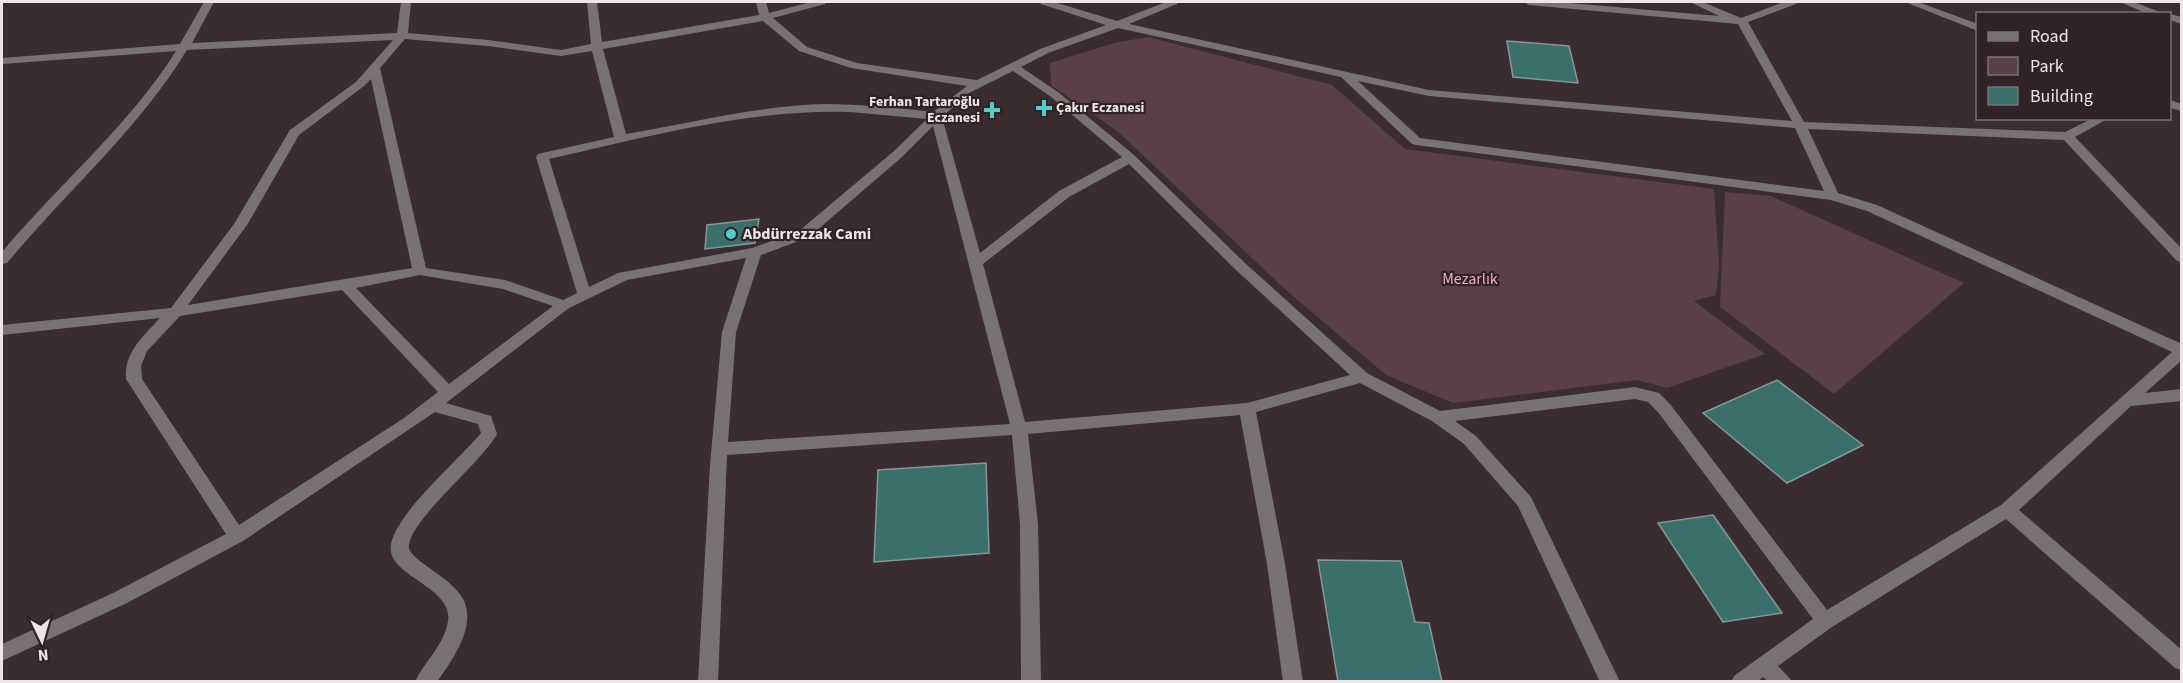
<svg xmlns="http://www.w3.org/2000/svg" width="2183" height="683" font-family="'Source Sans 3',sans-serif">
<rect width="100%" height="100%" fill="#392d30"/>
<g fill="#5b3f48">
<polygon points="1148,37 1332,85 1405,149 1714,189 1719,266 1716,295 1694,301 1765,354 1667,388 1637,380 1453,403 1386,375 1287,291 1117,131 1051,85 1050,63 1114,43"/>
<polygon points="1725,192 1771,196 1964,283 1834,394 1720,307"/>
</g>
<g fill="#3a6f6c" stroke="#879897" stroke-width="1.5">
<polygon points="1507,41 1569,46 1578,83 1513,77"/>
<polygon points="759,219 755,243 705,249 707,225"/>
<polygon points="1777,380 1863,445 1787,483 1703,413"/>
<polygon points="986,463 989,553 874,562 878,470"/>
<polygon points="1713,515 1782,613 1723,622 1658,523"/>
<polygon points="1318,560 1401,561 1415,622 1429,623 1442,682 1338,682"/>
</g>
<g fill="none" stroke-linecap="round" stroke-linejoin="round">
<g fill="#797274" fill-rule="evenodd">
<path d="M204,2H214L192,43L397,33L401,2H411L408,33L488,40L561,50L591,44L587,2H597L602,42L759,15L756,2H766L769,13L811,2H826L825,4L773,18L807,47L857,63L977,80L1040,49L1106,25L1041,4L1040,2H1054L1117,21L1166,2H1178L1177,4L1129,24L1429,90L1792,121L1738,24L1529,5L1524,2H1558L1719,16L1690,2H1703L1741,18L1784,2H1797L1796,4L1748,22L1804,122L2065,132L2093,118H2109L2075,137L2182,249V262L2177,261L2064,140L1808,129L1838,193L1877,205L2182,344V360L2145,393L2182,389V401L2131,406L2019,510L2182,650V670L2175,668L2006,519L1832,627L1778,666L1793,682H1769L1763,677L1757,682H1731L1734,676L1813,619L1658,412L1648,402L1635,399L1455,421L1476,436L1531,497L1620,682H1600L1518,506L1464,444L1432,421L1360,383L1256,412L1285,564L1303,682H1283L1267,564L1240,415L1028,434L1038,524L1041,682H1021L1020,524L1012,435L727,455L718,682H698L710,465L722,332L746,258L627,280L569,308L446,403L491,416L497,434C481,463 412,518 409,545C408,550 412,553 415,557C429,569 447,578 459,593C481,620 454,658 437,682H415C425,660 444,646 448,621C454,586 385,576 391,544C398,511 458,461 481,433L478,424L435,412L243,541L127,603L2,661V644L113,593L226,534L126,379C124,352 143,337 160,318L2,335V325L171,308L234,224L290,130L356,82L393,40L187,50C138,130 67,191 7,263L2,264V252C59,184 128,127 176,51L2,64V58L180,44ZM763,21L799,51L851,68L967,86L933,112C897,108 860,104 823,104C756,106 691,123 626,134L603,49ZM1118,28L1341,77L1412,144L1416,145L1831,200L1867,211L2172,352L2001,505L1827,610L1670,404L1659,393L1635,387L1440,411L1367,373L1245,263L1134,155L1058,92L1021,67L1048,53ZM405,39L488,46L561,56L592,51L614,137L538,154L536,157L577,293L563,300L505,280L426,268L380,68ZM1013,71L1050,96L1122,157L1059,191L980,253L942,117L969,93ZM371,79L412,268L188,305L247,225L299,135L364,86ZM1358,81L1429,96L1795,128L1824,191L1420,138ZM850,112L927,119L894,151L799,231L752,248L618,273L589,287L549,159C647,137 749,109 850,112ZM933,126L1010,424L728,442L736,332L761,255L809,237L902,157ZM1129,164L1235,269L1350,375L1247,403L1025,422L983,264L1069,197ZM420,275L503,289L553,306L449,384L356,288ZM342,290L438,392L404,418L239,525L142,379L141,366L147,351L180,316Z"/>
<polygon points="1905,2 1918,2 1978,24 1978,31"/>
<polygon points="2120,2 2134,2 2165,14 2148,14"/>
<polygon points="2170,14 2182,17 2182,24 2170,20"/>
<polygon points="2170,100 2182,104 2182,111 2170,108"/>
</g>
</g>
<g fill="#54cdc8" stroke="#2f2326" stroke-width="2">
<path d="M1041 99h6v6h6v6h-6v6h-6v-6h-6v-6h6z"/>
<path d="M989 101h6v6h6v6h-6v6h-6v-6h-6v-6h6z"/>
<circle cx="731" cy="234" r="6"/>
</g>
<g text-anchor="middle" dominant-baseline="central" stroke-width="4.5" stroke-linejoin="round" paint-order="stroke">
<g font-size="14" font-weight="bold" fill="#ede5e7" stroke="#2f2326" text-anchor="end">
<text x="980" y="102">Ferhan Tartaroğlu<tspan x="980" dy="16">Eczanesi</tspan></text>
<text x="1056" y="108" text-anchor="start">Çakır Eczanesi</text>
</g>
<g font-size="16" font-weight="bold" fill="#ede5e7" stroke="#2f2326" text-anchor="start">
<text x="743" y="234">Abdürrezzak Cami</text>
</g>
<g font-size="16" fill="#f0aac1" stroke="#2f2326">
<text x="1470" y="279">Mezarlık</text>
</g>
</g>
<rect width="2183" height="683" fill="none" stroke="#ede5e7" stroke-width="6"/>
<rect x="1976" y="12" width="195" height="108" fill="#2f2326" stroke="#7b7173" stroke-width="1.5"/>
<rect x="1988" y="32" width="30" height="9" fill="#797274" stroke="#7b7173" stroke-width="1.5"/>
<text x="2030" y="42" font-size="18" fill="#ede5e7">Road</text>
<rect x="1988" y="57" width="30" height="18" fill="#5b3f48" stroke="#7b7173" stroke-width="1.5"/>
<text x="2030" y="72" font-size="18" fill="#ede5e7">Park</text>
<rect x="1988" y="87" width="30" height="18" fill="#3a6f6c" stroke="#7b7173" stroke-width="1.5"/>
<text x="2030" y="102" font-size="18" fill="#ede5e7">Building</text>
<g transform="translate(42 641) rotate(175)" stroke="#2f2326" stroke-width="4.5" paint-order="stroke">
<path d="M0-4.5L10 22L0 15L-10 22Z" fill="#ede5e7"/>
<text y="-9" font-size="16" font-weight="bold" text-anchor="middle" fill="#ede5e7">N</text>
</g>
</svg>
